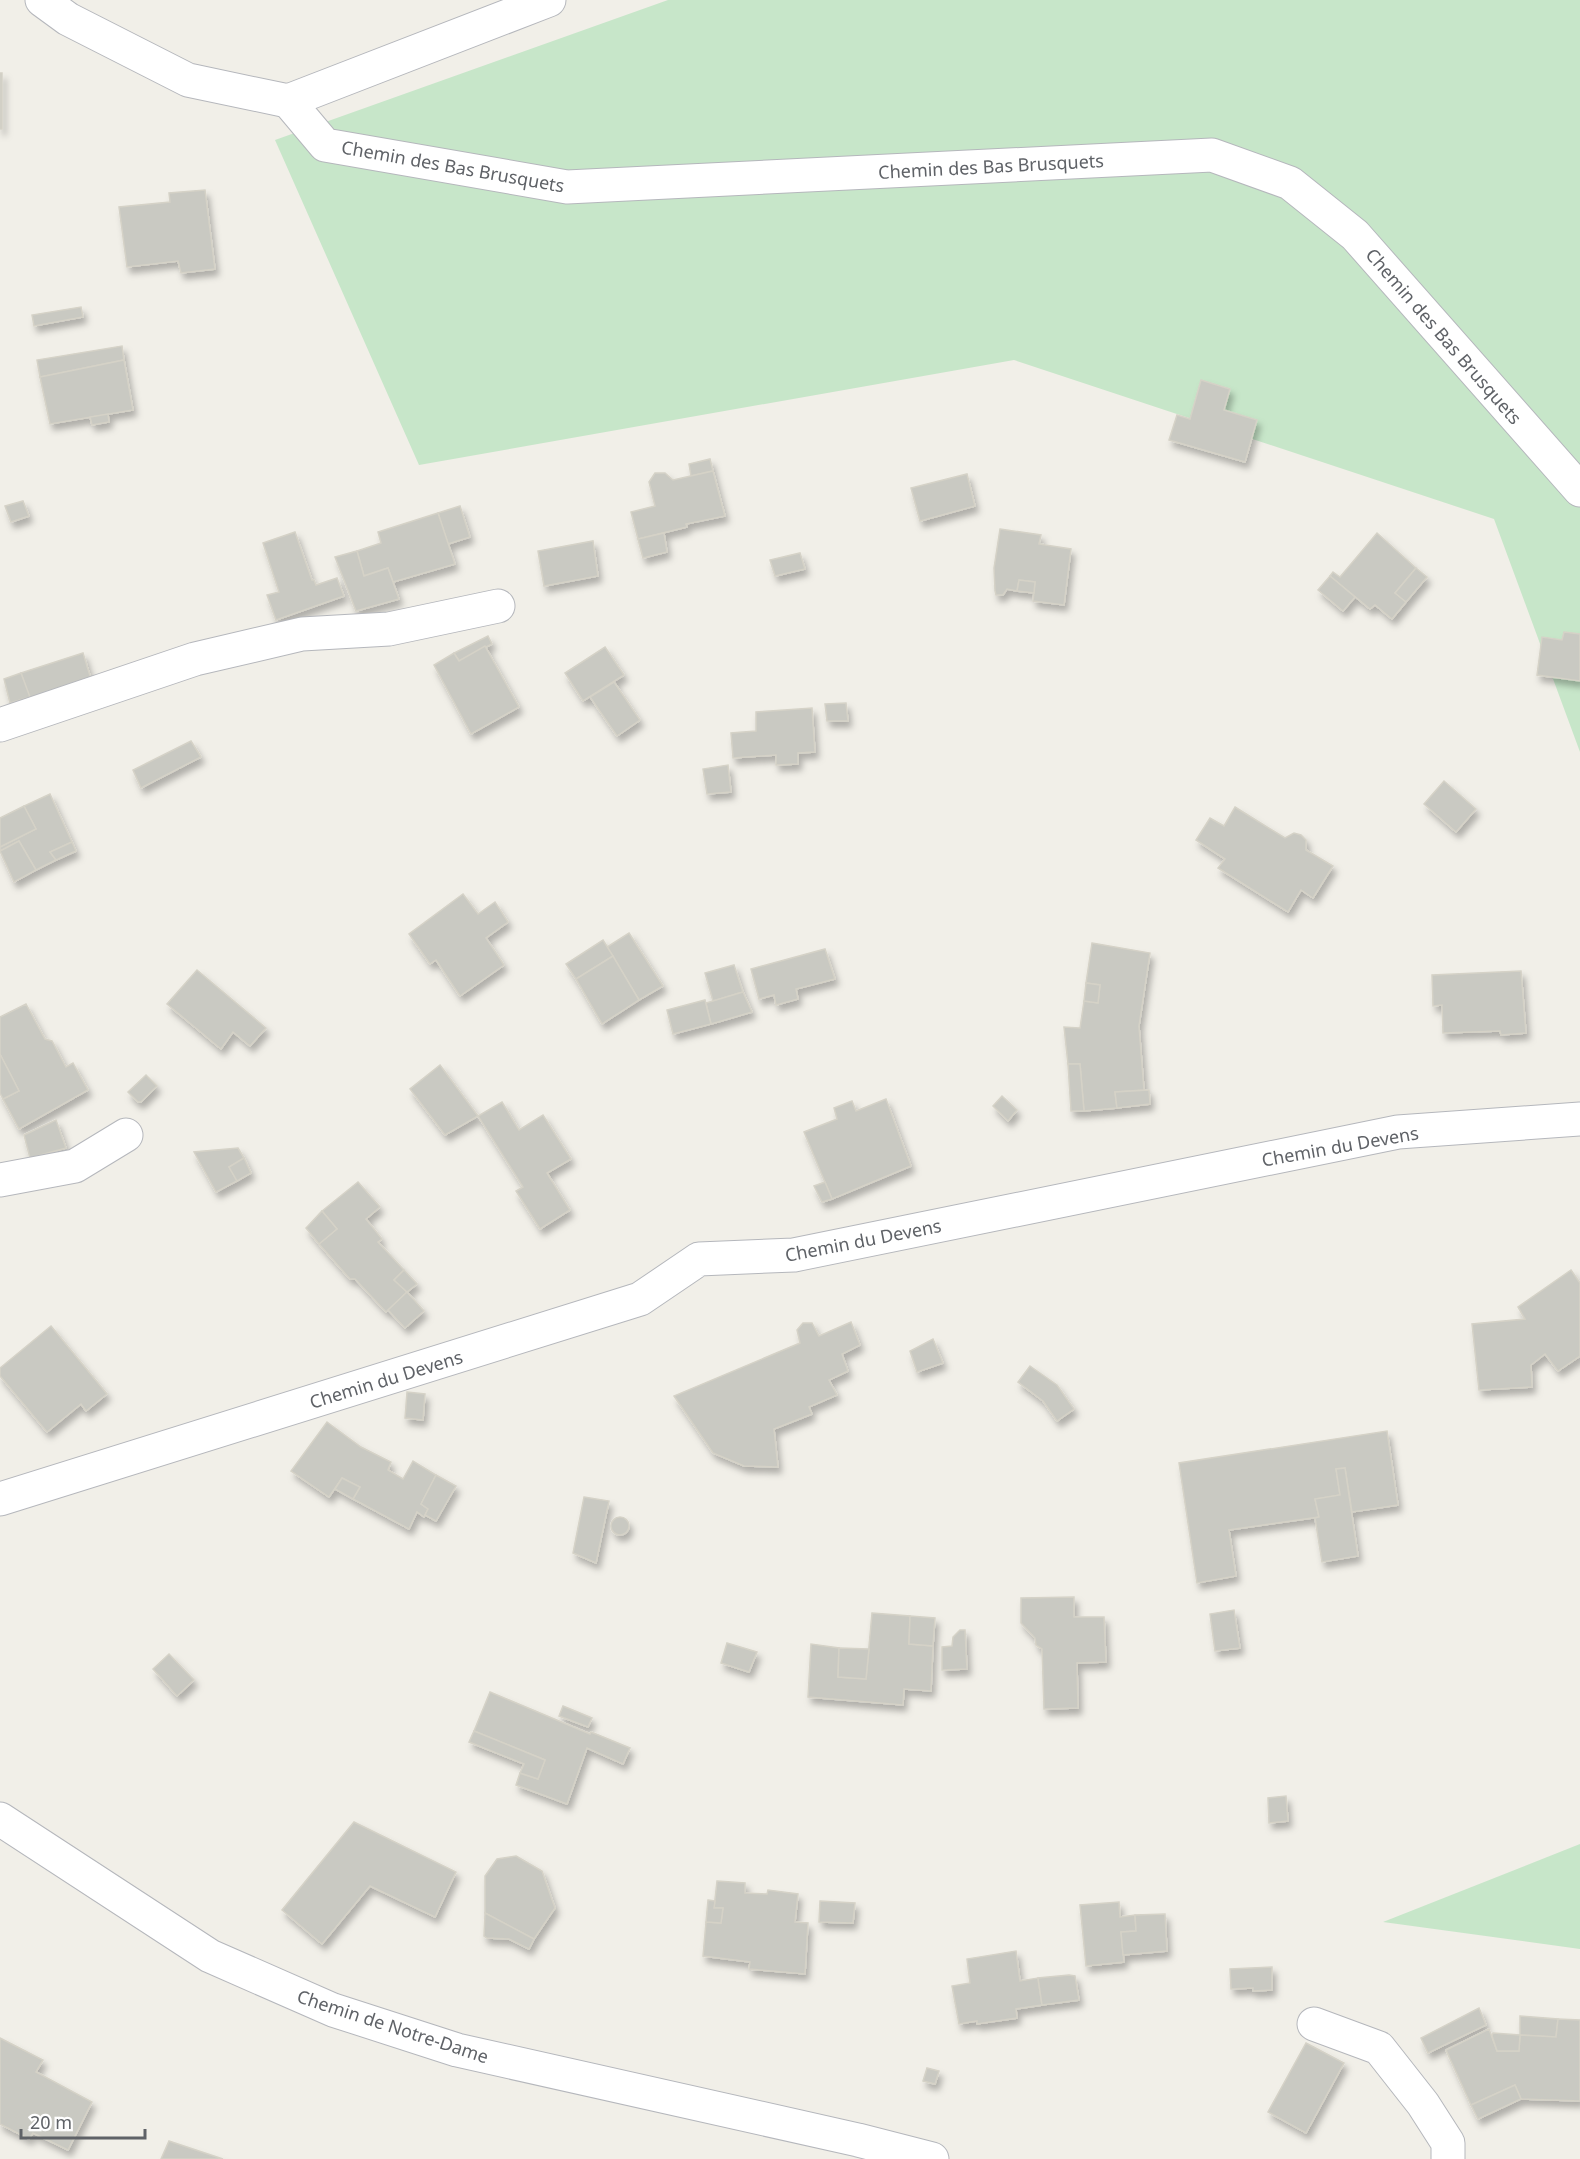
<svg xmlns="http://www.w3.org/2000/svg" width="1580" height="2159" font-family="'Noto Sans',sans-serif">
<defs>
<filter id="shadow"><feDropShadow dx="3.5" dy="6" stdDeviation="3" flood-color="#0004"/></filter>
</defs>
<rect width="100%" height="100%" fill="#f1efe8"/>
<g fill="#c7e6c9">
<polygon points="668,0 1580,0 1580,752 1494,519 1014,360 419,465 275,140"/>
<polygon points="1580,1844 1580,1949 1383,1922"/>
</g>
<g fill="#c9c9c2" stroke="#d5d2c7" stroke-width="1.5" filter="url(#shadow)">
<rect x="0" y="73" width="2" height="56"/>
<polygon points="205,190 215,269 181,273 178,261 127,267 119,207 170,202 169,193"/>
<polygon points="81,307 83,317 34,326 32,315"/>
<polygon points="122,346 124,360 40,377 37,360"/>
<polygon points="124,360 133,410 50,424 40,377"/>
<polygon points="1201,380 1230,389 1224,410 1257,420 1245,462 1169,440 1177,415 1190,419"/>
<polygon points="108,414 109,422 92,425 90,417"/>
<polygon points="710,459 713,471 691,476 689,464"/>
<polygon points="713,471 725,516 686,524 687,527 638,539 631,512 655,506 649,482 655,473 665,473 673,480"/>
<polygon points="967,474 975,506 920,521 911,488"/>
<polygon points="23,501 29,516 11,522 5,506"/>
<polygon points="460,506 470,537 448,544 438,513"/>
<polygon points="438,513 455,564 393,582 388,568 364,576 357,551 381,543 378,532"/>
<polygon points="1000,529 1041,535 1039,544 1071,549 1064,605 1033,601 1035,582 1019,580 1017,591 1007,589 1003,595 996,595 995,591 994,568"/>
<polygon points="295,532 312,580 314,580 316,585 337,578 344,596 276,620 267,595 279,592 263,543"/>
<polygon points="664,533 667,552 643,558 638,539"/>
<polygon points="1377,533 1416,568 1395,593 1406,602 1392,619 1375,605 1370,609 1330,576 1333,572 1340,577"/>
<polygon points="593,541 598,576 544,586 538,551"/>
<polygon points="357,551 364,576 388,568 399,599 356,611 335,557"/>
<polygon points="800,553 805,569 775,576 770,560"/>
<polygon points="1416,568 1427,577 1406,602 1395,593"/>
<polygon points="1330,576 1355,597 1343,611 1318,590"/>
<polygon points="1019,580 1035,582 1034,593 1017,591"/>
<polygon points="1564,632 1580,634 1580,681 1537,675 1542,637 1562,640"/>
<polygon points="488,636 492,644 459,661 454,653"/>
<polygon points="485,646 519,707 471,734 434,665 454,653 459,661"/>
<polygon points="605,647 624,675 583,701 565,673"/>
<polygon points="83,653 91,679 30,699 21,673"/>
<polygon points="21,673 30,697 10,703 4,679"/>
<polygon points="614,682 640,720 617,736 590,697"/>
<polygon points="846,703 848,721 827,721 825,704"/>
<polygon points="812,708 815,752 798,753 798,764 776,765 776,755 733,758 731,733 756,731 756,712"/>
<polygon points="191,741 201,757 141,788 133,770"/>
<polygon points="728,765 731,792 707,794 703,769"/>
<polygon points="1444,781 1476,809 1456,832 1424,804"/>
<polygon points="50,794 72,842 50,852 56,860 36,870 19,841 0,851 0,847 36,829 24,806"/>
<polygon points="24,806 36,829 0,847 0,818"/>
<polygon points="1235,807 1285,838 1294,833 1301,835 1306,840 1306,850 1333,866 1313,898 1301,890 1288,912 1218,868 1225,859 1196,840 1210,818 1224,826"/>
<polygon points="19,841 36,870 14,882 0,851"/>
<polygon points="72,842 76,851 56,860 50,852"/>
<polygon points="463,894 478,914 495,902 508,922 486,938 504,965 460,996 436,960 430,964 409,934"/>
<polygon points="629,933 663,986 639,1000 607,947"/>
<polygon points="603,940 613,956 576,979 566,964"/>
<polygon points="1092,943 1150,953 1139,1026 1144,1090 1115,1092 1117,1108 1084,1111 1080,1064 1068,1064 1064,1027 1080,1028 1084,1001 1098,1003 1100,985 1086,983"/>
<polygon points="825,949 835,979 796,989 798,999 776,1005 774,995 759,999 751,969"/>
<polygon points="613,956 639,1000 602,1024 576,979"/>
<polygon points="734,965 743,992 713,1001 705,973"/>
<polygon points="197,970 266,1028 250,1046 233,1032 221,1049 167,1004"/>
<polygon points="1521,971 1526,1033 1501,1035 1500,1031 1443,1033 1442,1005 1433,1006 1432,975"/>
<polygon points="1086,983 1100,985 1098,1003 1084,1001"/>
<polygon points="743,992 752,1012 711,1024 706,1003"/>
<polygon points="705,1000 711,1024 673,1034 667,1010"/>
<polygon points="26,1004 45,1039 52,1041 66,1067 73,1063 88,1090 19,1129 3,1099 19,1091 0,1054 0,1017"/>
<polygon points="0,1054 19,1091 3,1099 0,1093"/>
<polygon points="1068,1064 1080,1064 1084,1111 1071,1111"/>
<polygon points="440,1065 478,1116 445,1135 410,1089"/>
<polygon points="146,1075 157,1086 141,1102 138,1102 128,1092"/>
<polygon points="1149,1090 1150,1104 1117,1108 1115,1092"/>
<polygon points="1002,1096 1017,1110 1008,1121 993,1106"/>
<polygon points="886,1099 911,1166 832,1199 804,1132 837,1119 834,1108 852,1101 856,1111"/>
<polygon points="502,1102 519,1130 543,1115 571,1159 547,1173 570,1210 540,1229 516,1191 523,1187 478,1116"/>
<polygon points="56,1120 66,1148 30,1158 24,1135"/>
<polygon points="238,1148 244,1158 229,1167 237,1181 216,1192 194,1152"/>
<polygon points="244,1158 251,1173 237,1181 229,1167"/>
<polygon points="358,1182 380,1207 366,1219 382,1239 378,1242 404,1270 394,1280 407,1292 386,1312 355,1279 350,1279 319,1244 337,1229 322,1211"/>
<polygon points="825,1182 832,1199 822,1202 814,1186"/>
<polygon points="322,1211 337,1229 319,1244 306,1228"/>
<polygon points="404,1270 417,1284 407,1292 394,1280"/>
<polygon points="1571,1270 1580,1283 1580,1356 1558,1371 1545,1354 1531,1365 1532,1387 1479,1390 1472,1324 1525,1319 1518,1307"/>
<polygon points="407,1292 424,1311 405,1328 388,1310"/>
<polygon points="851,1322 860,1345 842,1354 848,1371 829,1380 837,1395 809,1407 812,1414 774,1429 778,1467 744,1466 713,1453 674,1396 800,1343 797,1330 803,1323 812,1323 819,1336"/>
<polygon points="51,1326 107,1394 86,1411 81,1404 47,1432 0,1376 0,1368"/>
<polygon points="933,1339 943,1363 917,1372 910,1351"/>
<polygon points="1030,1366 1057,1385 1074,1409 1057,1421 1043,1401 1018,1382"/>
<polygon points="407,1392 425,1394 423,1420 405,1418"/>
<polygon points="327,1422 361,1447 391,1462 388,1470 403,1479 413,1461 436,1475 421,1504 428,1509 424,1517 417,1512 409,1529 353,1499 360,1487 342,1478 329,1497 291,1471"/>
<polygon points="1387,1431 1398,1505 1352,1512 1345,1468 1336,1469 1340,1495 1315,1499 1319,1517 1229,1530 1236,1576 1197,1583 1179,1463"/>
<polygon points="1345,1468 1358,1556 1322,1562 1315,1518 1319,1517 1315,1499 1340,1495 1336,1469"/>
<polygon points="436,1475 456,1486 436,1521 425,1515 428,1509 421,1504"/>
<polygon points="342,1478 360,1487 353,1499 335,1489"/>
<polygon points="584,1497 609,1501 596,1563 573,1553"/>
<circle cx="620" cy="1526" r="9"/>
<polygon points="1074,1597 1074,1617 1104,1617 1106,1662 1077,1663 1078,1708 1044,1709 1042,1649 1036,1645 1035,1638 1021,1623 1021,1598"/>
<polygon points="1234,1610 1240,1648 1215,1651 1210,1614"/>
<polygon points="872,1613 910,1616 909,1644 933,1646 931,1691 904,1689 903,1705 808,1697 811,1644 839,1648 838,1677 866,1679"/>
<polygon points="910,1616 935,1618 933,1646 909,1644"/>
<polygon points="960,1630 965,1630 967,1669 942,1670 942,1647 952,1646 953,1637"/>
<polygon points="727,1643 757,1652 749,1672 721,1663"/>
<polygon points="839,1648 869,1649 866,1679 838,1677"/>
<polygon points="169,1654 194,1680 177,1696 153,1669"/>
<polygon points="490,1692 590,1734 591,1732 630,1748 623,1764 587,1748 567,1804 516,1785 520,1773 538,1779 545,1760 474,1731"/>
<polygon points="563,1706 592,1718 588,1727 559,1716"/>
<polygon points="474,1731 545,1760 538,1779 520,1773 524,1764 469,1742"/>
<polygon points="1286,1796 1288,1821 1269,1823 1268,1798"/>
<polygon points="354,1822 456,1872 435,1917 370,1886 322,1944 282,1910"/>
<polygon points="516,1856 542,1871 555,1908 534,1939 485,1913 485,1876 497,1859"/>
<polygon points="717,1881 745,1883 745,1893 767,1894 768,1890 798,1894 795,1922 808,1923 805,1974 749,1969 750,1962 703,1956 706,1922 721,1923 723,1908 714,1908"/>
<polygon points="708,1900 715,1901 714,1908 723,1908 721,1923 706,1922"/>
<polygon points="820,1901 855,1903 853,1923 819,1922"/>
<polygon points="1119,1902 1120,1917 1135,1915 1136,1931 1121,1932 1124,1962 1086,1966 1080,1905"/>
<polygon points="485,1913 534,1939 529,1949 509,1939 487,1938 484,1936"/>
<polygon points="1165,1914 1167,1951 1123,1955 1121,1932 1136,1931 1135,1915"/>
<polygon points="1016,1951 1020,1981 1038,1978 1042,2005 1016,2009 1017,2018 977,2024 977,2021 959,2024 952,1986 970,1983 967,1959"/>
<polygon points="1272,1967 1272,1990 1253,1991 1253,1988 1231,1989 1230,1969"/>
<polygon points="1069,1975 1075,1976 1079,2000 1042,2005 1038,1978"/>
<polygon points="1479,2008 1486,2025 1428,2053 1421,2038"/>
<polygon points="1520,2016 1558,2019 1556,2037 1520,2035"/>
<polygon points="1558,2019 1580,2020 1580,2101 1521,2099 1515,2085 1471,2105 1446,2050 1489,2029 1497,2051 1519,2051 1520,2035 1556,2037"/>
<polygon points="1493,2033 1520,2035 1519,2051 1497,2051 1492,2036"/>
<polygon points="0,2038 43,2060 36,2072 92,2102 68,2150 33,2133 29,2139 0,2124"/>
<polygon points="1306,2043 1344,2063 1306,2133 1268,2112"/>
<polygon points="927,2068 939,2071 935,2084 923,2081"/>
<polygon points="1515,2085 1521,2099 1478,2119 1471,2105"/>
<polygon points="169,2141 223,2159 161,2159"/>
</g>
<g fill="none" stroke-linecap="round" stroke-linejoin="round">
<defs>
<g id="minor">
<polyline points="42,0 68,19 188,80 288,101 549,0"/>
<polyline points="288,101 325,145 567,187 1212,155 1290,183 1355,235 1580,490"/>
<polyline points="0,725 195,659 302,634 389,629 498,606"/>
<polyline points="0,1180 75,1166 126,1135"/>
<polyline points="0,1499 640,1299 699,1259 794,1255 1398,1132 1580,1119"/>
<polyline points="0,1819 210,1956 333,2010 457,2050 858,2140 932,2159"/>
<polyline points="1314,2024 1379,2048 1423,2104 1448,2143 1448,2159"/>
</g>
</defs>
<use href="#minor" stroke="#b5b7bc" stroke-width="35"/>
<use href="#minor" stroke="#fff" stroke-width="33"/>
</g>
<g text-anchor="middle" dominant-baseline="central" stroke-width="6" stroke-linejoin="round" paint-order="stroke">
<g font-size="18" fill="#5f6267" stroke="#fff">
<text transform="translate(453 166) rotate(10)">Chemin des Bas Brusquets</text>
<text transform="translate(991 166) rotate(-3)">Chemin des Bas Brusquets</text>
<text transform="translate(1444 336) rotate(49)">Chemin des Bas Brusquets</text>
<text transform="translate(1340 1146) rotate(-10)">Chemin du Devens</text>
<text transform="translate(863 1240) rotate(-11)">Chemin du Devens</text>
<text transform="translate(386 1379) rotate(-17)">Chemin du Devens</text>
<text transform="translate(393 2026) rotate(18)">Chemin de Notre-Dame</text>
</g>
</g>
<path d="M21 2129v9h124v-9" fill="none" stroke="#5f6267" stroke-width="3"/>
<text x="30" y="2129" font-size="18" fill="#5f6267" stroke="#ffffff" stroke-width="4.5" paint-order="stroke">20 m</text>
</svg>
